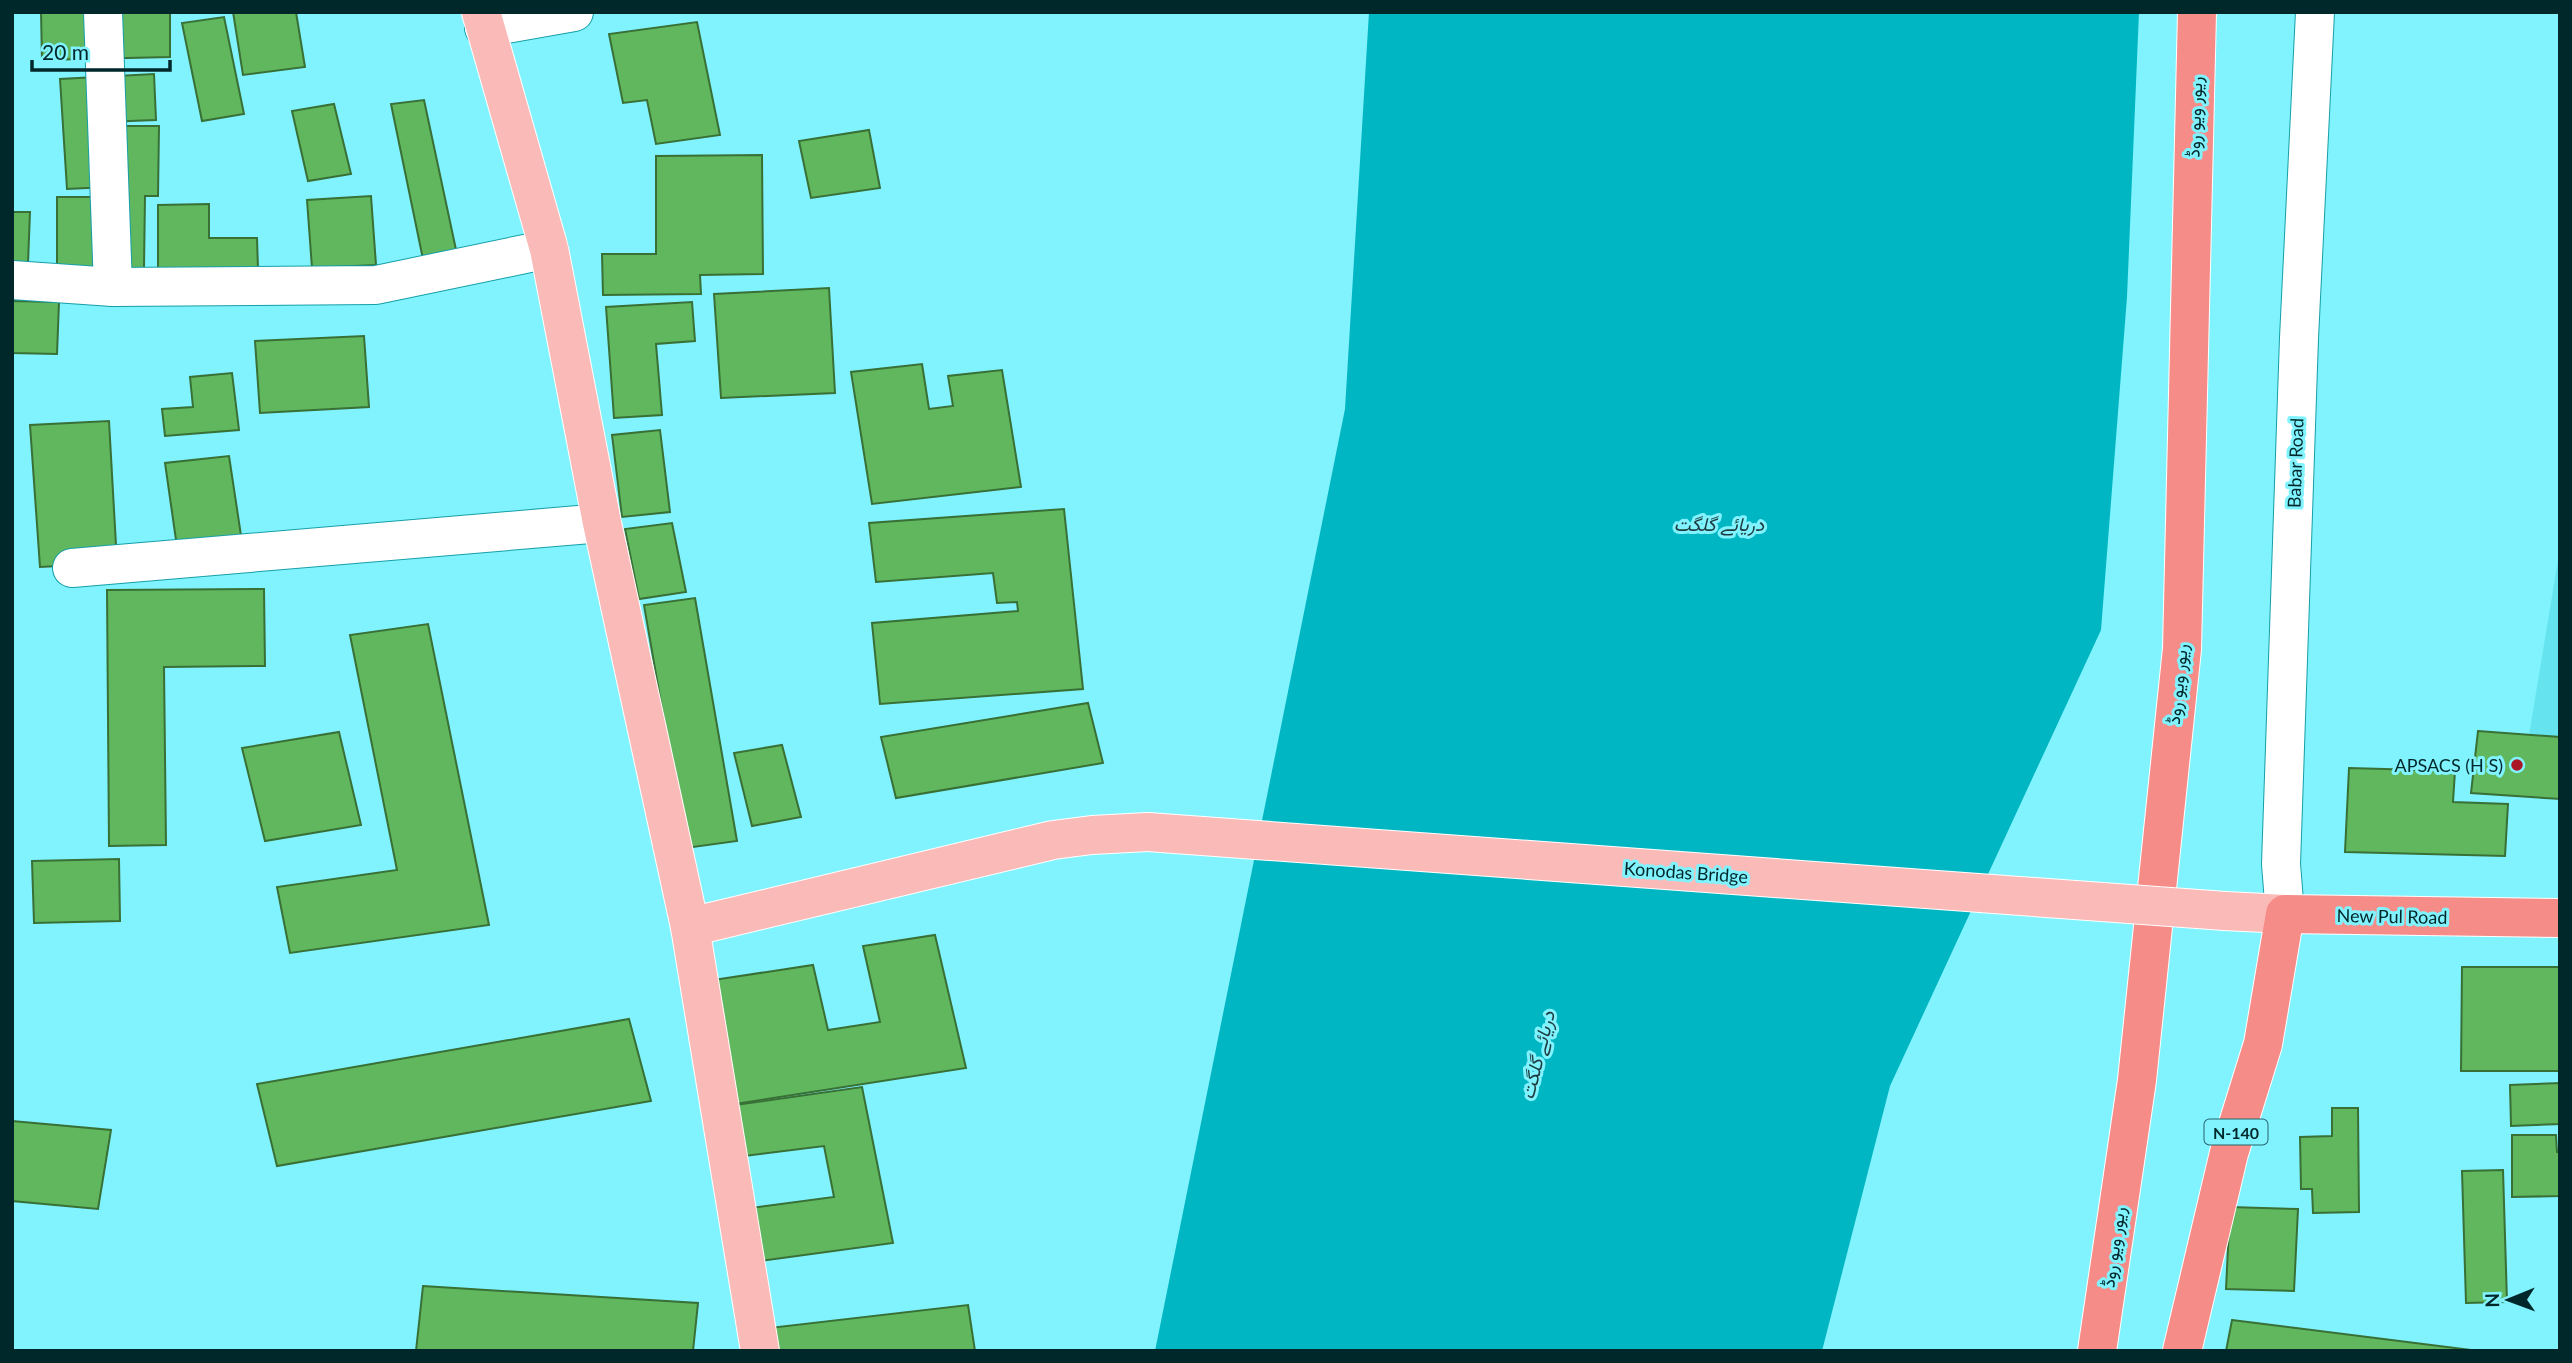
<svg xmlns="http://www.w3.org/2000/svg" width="2572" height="1363" font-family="Lato,Vazirmatn,sans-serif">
<rect width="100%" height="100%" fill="#80f3fe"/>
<polygon fill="#65e4f0" points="2560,548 2560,737 2529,735"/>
<polygon fill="#00b6c2" points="1369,12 2139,12 2127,297 2101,630 1890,1086 1822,1351 1155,1351 1345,409"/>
<g fill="#60b75e" stroke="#387036" stroke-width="2">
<polygon points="41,12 170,12 170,57 42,60"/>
<polygon points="233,12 296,12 305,67 243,75"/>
<polygon points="224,17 244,114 202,121 182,23"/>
<polygon points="697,22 720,135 656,144 647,100 623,103 609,34"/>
<polygon points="154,74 156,120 104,122 108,187 67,189 60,79"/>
<polygon points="424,100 458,259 424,264 391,104"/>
<polygon points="334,104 351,174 308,181 292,111"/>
<polygon points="117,126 159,126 158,196 145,196 144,268 57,268 57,197 116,197"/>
<polygon points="869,130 880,188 811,198 799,141"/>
<polygon points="762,155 763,274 700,275 701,294 603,295 602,254 656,254 656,156"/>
<polygon points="371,196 376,265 312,268 307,200"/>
<polygon points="209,204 209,238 257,238 258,269 158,269 158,205"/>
<polygon points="12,212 30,212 28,263 12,263"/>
<polygon points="829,288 835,393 721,398 714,294"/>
<polygon points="12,301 59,302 57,354 12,353"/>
<polygon points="692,302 695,341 656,344 662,415 614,418 606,307"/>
<polygon points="364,336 369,407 260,413 255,341"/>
<polygon points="922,364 929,409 953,406 948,376 1002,370 1021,487 872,504 851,372"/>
<polygon points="232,373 239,430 165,436 162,409 193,407 190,377"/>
<polygon points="109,421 117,563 40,567 30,425"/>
<polygon points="660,430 670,512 622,517 612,435"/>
<polygon points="229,456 245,562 180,568 165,463"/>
<polygon points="1064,509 1083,689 880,704 872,623 1018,611 1017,602 997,603 993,573 876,582 869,523"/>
<polygon points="672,523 686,592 639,599 625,529"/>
<polygon points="264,589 265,666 164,667 166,845 109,846 107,590"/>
<polygon points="695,598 737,841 686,848 644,605"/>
<polygon points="428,624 489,925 290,953 277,887 397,870 350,635"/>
<polygon points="1088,703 1103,763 896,798 881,737"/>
<polygon points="2478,731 2560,737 2560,799 2471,793"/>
<polygon points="339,732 361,825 265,841 242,748"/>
<polygon points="782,745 801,817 752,826 734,753"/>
<polygon points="2349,768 2455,771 2453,802 2508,804 2505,856 2345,852"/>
<polygon points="119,859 120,921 34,923 32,861"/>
<polygon points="935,935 966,1068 729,1105 700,982 813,965 828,1030 880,1022 863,946"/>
<polygon points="2462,967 2560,967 2560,1071 2461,1071"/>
<polygon points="629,1019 651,1101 277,1166 257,1084"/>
<polygon points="2560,1083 2560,1124 2511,1126 2510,1085"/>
<polygon points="862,1087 893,1243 761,1261 750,1208 834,1197 824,1146 745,1156 735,1105"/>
<polygon points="2332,1108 2358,1108 2359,1212 2313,1213 2312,1189 2301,1189 2300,1137 2332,1136"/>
<polygon points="12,1121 111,1130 98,1209 12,1201"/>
<polygon points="2512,1135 2556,1135 2557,1152 2560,1151 2560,1196 2512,1197"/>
<polygon points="2503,1170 2507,1302 2466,1303 2462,1171"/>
<polygon points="2230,1207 2298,1209 2294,1291 2226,1289"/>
<polygon points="423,1286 698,1303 693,1351 416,1351"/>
<polygon points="968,1305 975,1351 773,1351 769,1328"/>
<polygon points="2232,1320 2479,1351 2226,1351"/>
</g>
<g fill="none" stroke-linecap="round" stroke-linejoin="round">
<defs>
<g id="minor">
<polyline points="103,12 113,287"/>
<polyline points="484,28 574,12"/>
<polyline points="12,280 113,287 376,285 549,249"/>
<polyline points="72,568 602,523"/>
<polyline points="2285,914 2281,864 2299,338 2315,12"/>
</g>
<g id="major">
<polyline points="481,12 549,249 602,523 690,927 760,1351"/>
<polyline points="2225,911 2285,914"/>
<polyline points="690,927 1053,840 1092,835 1148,832"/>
</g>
<g id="highway">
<polyline points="2097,1351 2137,1080 2182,649 2197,12"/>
<polyline points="2182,1351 2229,1153 2263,1044 2285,914 2560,918"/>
</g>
</defs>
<use href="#minor" stroke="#159fa9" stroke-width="40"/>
<use href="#major" stroke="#fff" stroke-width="40"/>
<use href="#highway" stroke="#fff" stroke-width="40"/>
<use href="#minor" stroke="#fff" stroke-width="38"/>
<use href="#major" stroke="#fabab8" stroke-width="38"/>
<use href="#highway" stroke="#f68c88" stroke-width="38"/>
<defs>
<polyline id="major-bridge" points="1148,832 2225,911"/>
</defs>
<use href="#major-bridge" stroke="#fff" stroke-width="40" stroke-linecap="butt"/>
<use href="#major-bridge" stroke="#fabab8" stroke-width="38"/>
</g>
<circle fill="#ab1626" stroke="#80f3fe" stroke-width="2.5" cx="2517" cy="765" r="7"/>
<g text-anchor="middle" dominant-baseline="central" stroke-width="6" stroke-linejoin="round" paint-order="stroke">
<rect fill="#80f3fe" stroke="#26646a" stroke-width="2" x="2204.5" y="1119.5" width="63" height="25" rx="5"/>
<g font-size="16" font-weight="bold" fill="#00272a">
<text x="2236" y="1132">N-140</text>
</g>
<g font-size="18" fill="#00272a" stroke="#80f3fe">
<text transform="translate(2194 117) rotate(-88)">ریور ویو روڈ</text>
<text transform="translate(2295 463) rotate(-88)">Babar Road</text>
<text transform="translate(2177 684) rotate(-84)">ریور ویو روڈ</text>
<text transform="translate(1686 872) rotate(4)">Konodas Bridge</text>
<text transform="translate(2392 916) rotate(1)">New Pul Road</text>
<text transform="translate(2113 1247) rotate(-82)">ریور ویو روڈ</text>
</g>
<g font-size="18" fill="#00272a" stroke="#80f3fe" text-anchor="end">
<text x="2503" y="765">APSACS (H S)</text>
</g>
<g font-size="19" font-style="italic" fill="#1d3b3e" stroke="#80f3fe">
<text x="1719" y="523">دریائے گلگت</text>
<text transform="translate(1537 1055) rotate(-76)">دریائے گلگت</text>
</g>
</g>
<rect width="2572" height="1363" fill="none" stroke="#00272a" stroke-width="28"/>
<g transform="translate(2509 1300) rotate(269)" stroke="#80f3fe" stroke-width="5" paint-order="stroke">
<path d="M0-5L12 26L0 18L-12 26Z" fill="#00272a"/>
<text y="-10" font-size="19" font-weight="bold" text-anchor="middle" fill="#00272a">N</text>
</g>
<path d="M32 60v10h138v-10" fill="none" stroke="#00272a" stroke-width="3.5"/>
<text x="42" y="60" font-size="21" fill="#00272a" stroke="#80f3fe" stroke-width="5" paint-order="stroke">20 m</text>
</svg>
